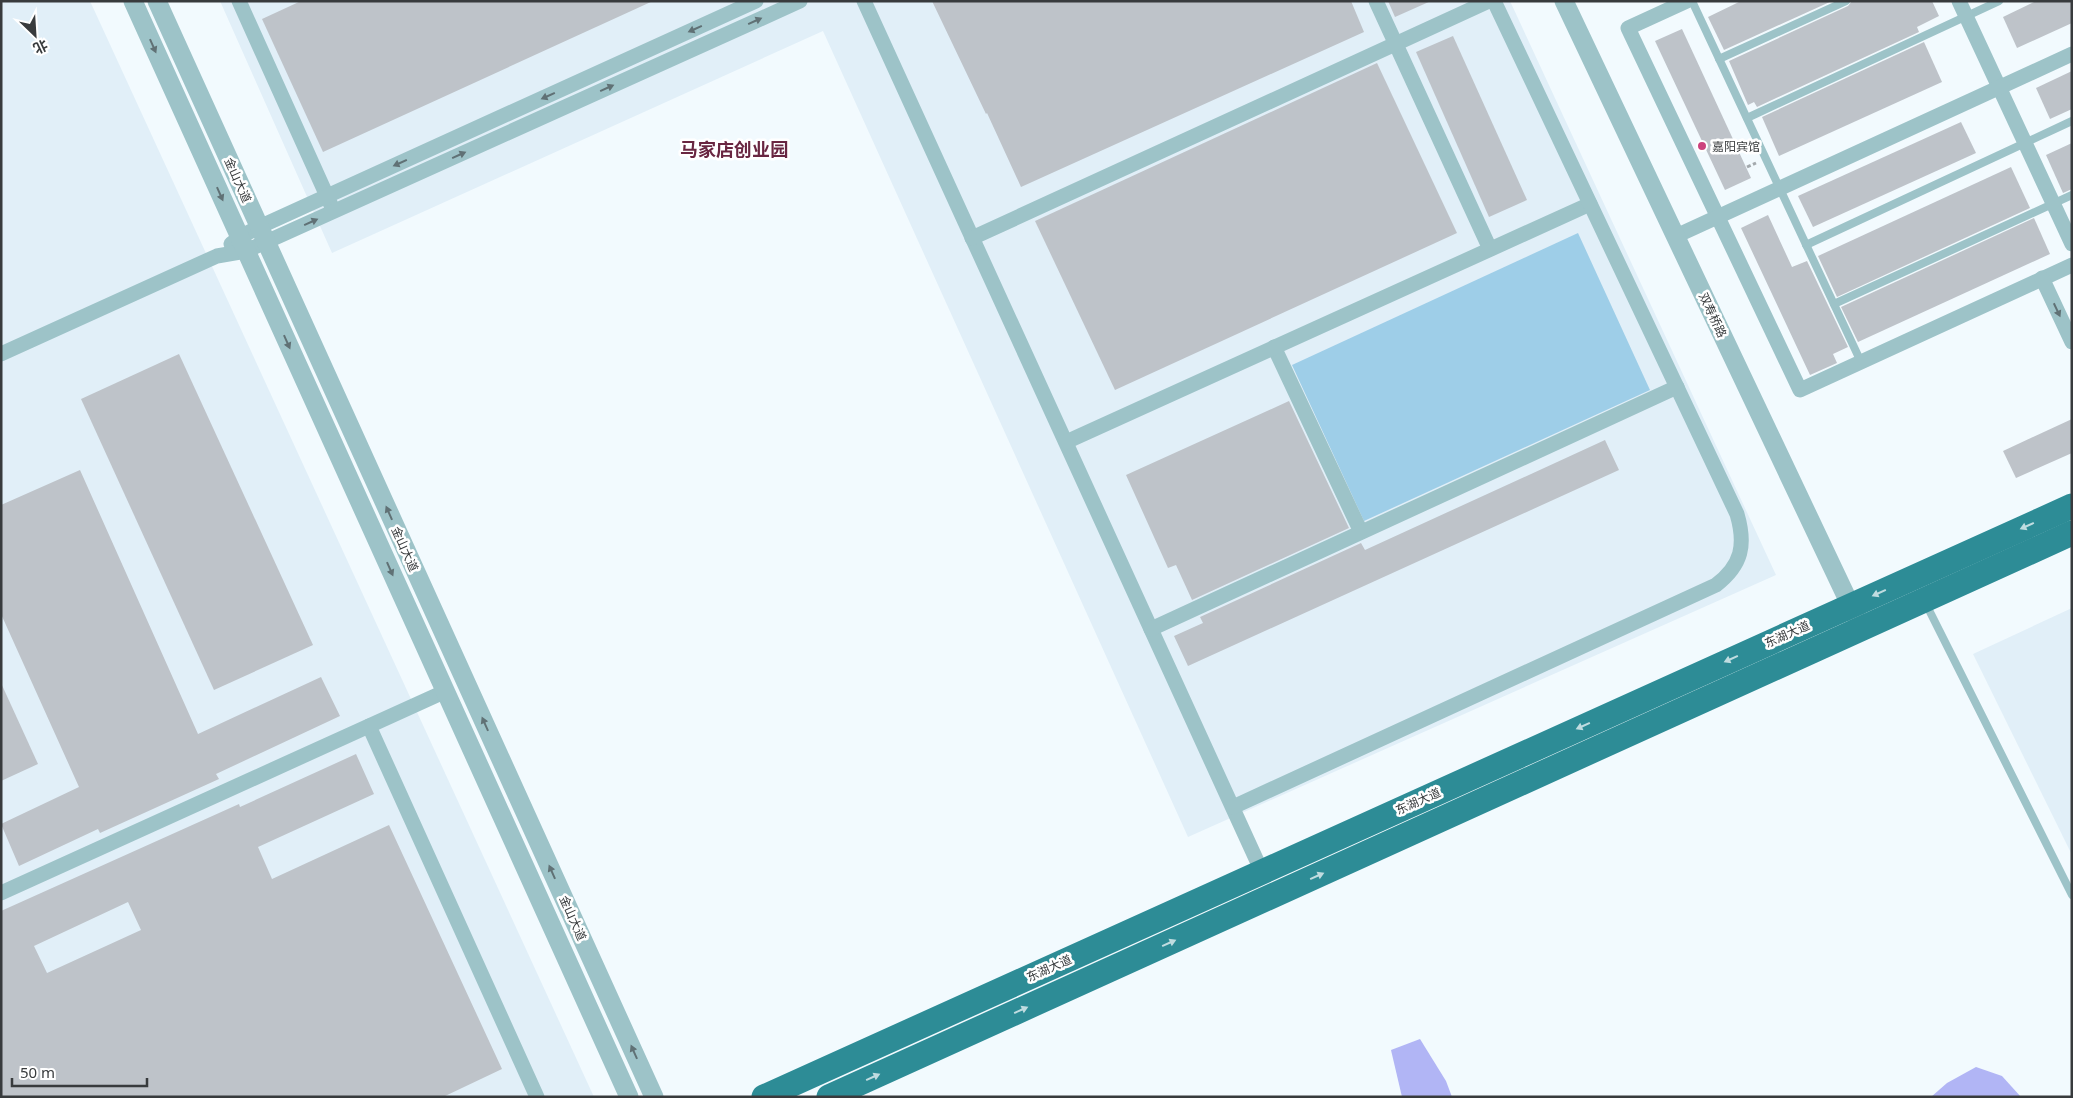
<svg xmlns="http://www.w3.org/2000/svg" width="2073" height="1098" font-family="'Noto Sans','Noto Sans SC',sans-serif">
<rect width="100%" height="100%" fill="#f2fafe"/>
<g fill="#e1eff8">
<polygon points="1,1 90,1 594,1097 1,1097"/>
<polygon points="220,1 1510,1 1776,575 1188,837 823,31 332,253"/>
<polygon points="2072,608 2072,855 1973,654"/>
</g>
<polygon fill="#9ecee8" points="1578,233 1650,390 1364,521 1292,365"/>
<g fill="#b1b5f5">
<polygon points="1420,1039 1446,1081 1452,1097 1402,1097 1391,1050"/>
<polygon points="1976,1067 2002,1076 2021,1097 1931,1097 1947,1083"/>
</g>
<g fill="#bec3c9" fill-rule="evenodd">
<polygon points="301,1 653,1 323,152 262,19"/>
<polygon points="932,1 1351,1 1364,32 1021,187 987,113 986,114"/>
<polygon points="1388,1 1431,1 1395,17"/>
<polygon points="1741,1 1832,1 1724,50 1708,17"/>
<polygon points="1852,1 1932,1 1939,16 1917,27 1919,32 1757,107 1754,102 1748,105 1729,61 1848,6"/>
<polygon points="2036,1 2072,1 2072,23 2017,48 2003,17"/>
<polygon points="1682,29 1751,178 1725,190 1655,41"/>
<polygon points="1453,36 1527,200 1489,217 1416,52"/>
<polygon points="1924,42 1942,82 1779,156 1762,117"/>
<polygon points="1377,63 1457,233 1115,390 1035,221"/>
<polygon points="2072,71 2072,109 2050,119 2036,88"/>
<polygon points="1961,122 1976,153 1813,227 1798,196"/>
<polygon points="2072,143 2072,189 2063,193 2046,155"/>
<polygon points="2011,167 2030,208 1837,297 1818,256"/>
<polygon points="1768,215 1792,267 1807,261 1848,347 1833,354 1837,363 1810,375 1741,228"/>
<polygon points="2034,218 2050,254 1858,342 1841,307"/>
<polygon points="179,354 313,645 214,690 81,399"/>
<polygon points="1289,401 1349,528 1192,600 1176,565 1168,568 1126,475"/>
<polygon points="2072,419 2072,453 2016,478 2003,451"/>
<polygon points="1605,440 1619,470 1188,666 1174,636 1203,623 1200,617 1361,543 1365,550"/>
<polygon points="80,470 198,734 321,677 340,716 216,774 219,779 100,833 98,829 19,866 1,824 79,787 1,614 1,505"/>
<polygon points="1,683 38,764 1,781"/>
<path d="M356,754L374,794L258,847L272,879L389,825L502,1069L443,1097H1V911L239,804L240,807ZM128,902L141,930L47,973L34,946Z"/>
</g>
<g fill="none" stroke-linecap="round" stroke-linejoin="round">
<polyline stroke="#a3a9ad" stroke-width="3" stroke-dasharray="4 2.5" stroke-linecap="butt" points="1747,167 1756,163"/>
<g stroke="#9dc3c8" stroke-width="8">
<polyline points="1692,1 1861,362"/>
<polyline points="1719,59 1846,1"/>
<polyline points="1747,118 1999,1"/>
<polyline points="1806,245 2072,121"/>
<polyline points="1834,304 2072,195"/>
<polyline points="1926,604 2072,895"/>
</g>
<g stroke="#9dc3c8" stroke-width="15">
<polyline points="239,1 331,205"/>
<polyline points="864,1 1262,872"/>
<polyline points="1376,1 1490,249"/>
<polyline points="1687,1 1628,28 1800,390 2072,265"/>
<polyline points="1959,1 2072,244"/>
<polyline points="1676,236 2072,54"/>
<polyline points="972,238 1489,1"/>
<polyline points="231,244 240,237 259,227 756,1"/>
<polyline points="2042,278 2072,342"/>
<polyline points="1274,347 1361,532"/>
<polyline points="1,354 217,256 246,251 800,1"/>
<polyline points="1066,442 1590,204"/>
<polyline points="1151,629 1677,387"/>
<polyline points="369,726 537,1097"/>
<path d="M1233,807L1716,585C1742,565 1746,545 1737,514L1494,1"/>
<polyline points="1,893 446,691"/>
</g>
<g stroke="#9dc3c8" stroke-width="19">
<polyline points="133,1 629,1097"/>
<polyline points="157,1 654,1097"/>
<polyline points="1564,1 1856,617"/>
</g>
<g stroke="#2d8c96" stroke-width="25">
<polyline points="764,1097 2072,506"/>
<polyline points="829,1097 2072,533"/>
</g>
</g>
<defs><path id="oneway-solid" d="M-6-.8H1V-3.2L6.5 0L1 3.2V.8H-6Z" transform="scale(1.25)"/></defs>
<g fill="#607175">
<use href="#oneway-solid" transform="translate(755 21) rotate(-24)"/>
<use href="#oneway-solid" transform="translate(695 29) rotate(156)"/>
<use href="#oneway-solid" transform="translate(153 46) rotate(66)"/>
<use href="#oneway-solid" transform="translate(607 88) rotate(-24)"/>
<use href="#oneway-solid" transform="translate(548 96) rotate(156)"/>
<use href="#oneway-solid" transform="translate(459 155) rotate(-24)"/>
<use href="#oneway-solid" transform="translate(400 163) rotate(156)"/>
<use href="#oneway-solid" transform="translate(220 194) rotate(66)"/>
<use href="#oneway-solid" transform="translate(311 222) rotate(-24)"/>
<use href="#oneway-solid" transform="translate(2057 310) rotate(65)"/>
<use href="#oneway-solid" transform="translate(287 342) rotate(66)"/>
<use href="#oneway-solid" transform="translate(389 513) rotate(-114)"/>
<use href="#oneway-solid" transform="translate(390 569) rotate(66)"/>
<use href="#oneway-solid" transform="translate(485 724) rotate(-114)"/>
<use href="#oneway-solid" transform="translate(552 872) rotate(-114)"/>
<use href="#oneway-solid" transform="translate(634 1052) rotate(-114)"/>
</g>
<g fill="#c0dce0">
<use href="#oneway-solid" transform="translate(2027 526) rotate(156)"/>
<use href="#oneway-solid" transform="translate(1879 593) rotate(156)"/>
<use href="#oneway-solid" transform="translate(1731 659) rotate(156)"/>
<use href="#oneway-solid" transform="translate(1583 726) rotate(156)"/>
<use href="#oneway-solid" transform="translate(1317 876) rotate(-24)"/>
<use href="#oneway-solid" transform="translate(1169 943) rotate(-24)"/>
<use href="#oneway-solid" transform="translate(1021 1010) rotate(-24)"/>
<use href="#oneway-solid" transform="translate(873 1077) rotate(-24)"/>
</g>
<circle fill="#cc427d" stroke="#fff" stroke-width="2" cx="1702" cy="146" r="5"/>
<g text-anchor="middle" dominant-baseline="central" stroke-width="5" stroke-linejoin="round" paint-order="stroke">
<g font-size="12" fill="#383b3d" stroke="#fff" text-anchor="start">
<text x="1712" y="146">嘉阳宾馆</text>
</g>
<g font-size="12" fill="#383b3d" stroke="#fff">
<text transform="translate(238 180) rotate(66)">金山大道</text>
<text transform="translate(1713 315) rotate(65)">双寿桥路</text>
<text transform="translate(405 549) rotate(66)">金山大道</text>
<text transform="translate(1787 634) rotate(-24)">东湖大道</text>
<text transform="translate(1418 801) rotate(-24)">东湖大道</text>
<text transform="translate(573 918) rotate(66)">金山大道</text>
<text transform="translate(1049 968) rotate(-24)">东湖大道</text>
</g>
<g font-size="18" font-weight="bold" fill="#692641" stroke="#fff">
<text x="734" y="149">马家店创业园</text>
</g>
</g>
<rect width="2073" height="1098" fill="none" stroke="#383b3d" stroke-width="5"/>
<g transform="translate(35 35) rotate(155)" stroke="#ffffff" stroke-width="4" paint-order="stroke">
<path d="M0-4L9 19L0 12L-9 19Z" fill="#383b3d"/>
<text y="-8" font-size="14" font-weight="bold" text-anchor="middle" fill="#383b3d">北</text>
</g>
<path d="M12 1078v8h135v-8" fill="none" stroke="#383b3d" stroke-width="2.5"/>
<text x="20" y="1078" font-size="15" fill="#383b3d" stroke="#ffffff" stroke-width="4" paint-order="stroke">50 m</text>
</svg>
